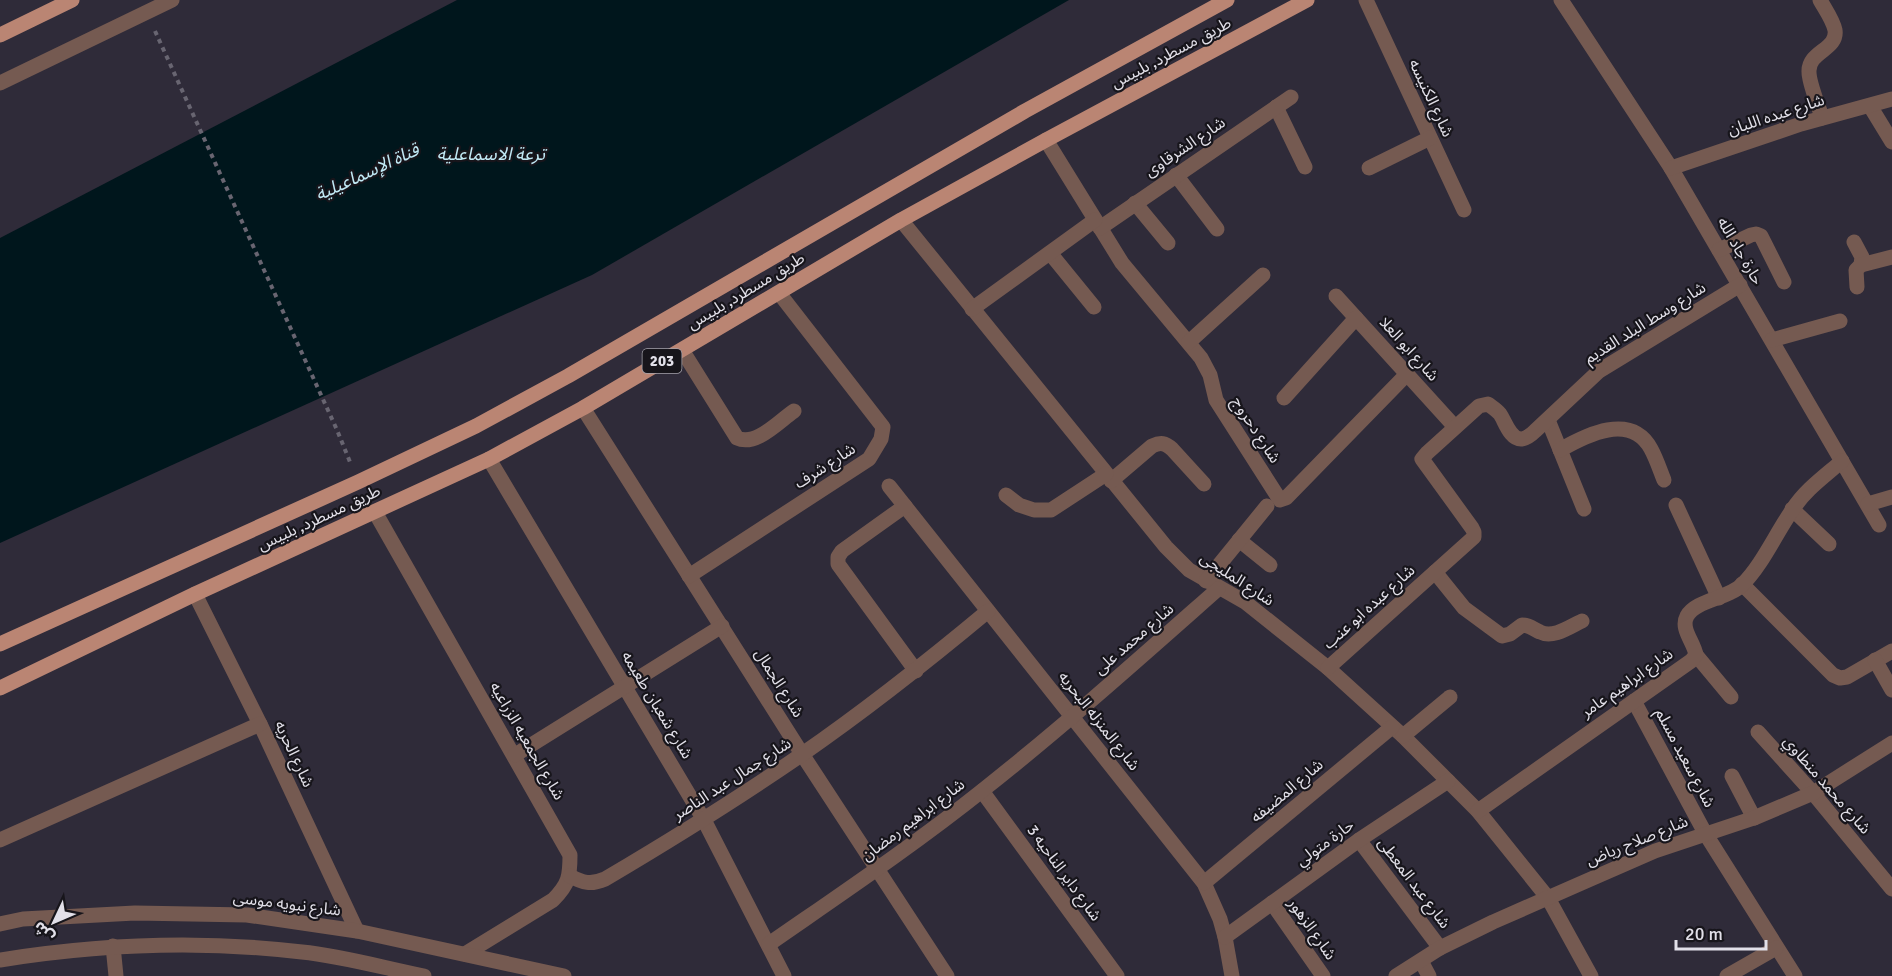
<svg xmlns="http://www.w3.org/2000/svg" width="1892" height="976" font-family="Signika,'Noto Sans Arabic',sans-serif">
<rect width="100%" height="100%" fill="#2f2b39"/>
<polygon fill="#00161c" points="457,0 1069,0 592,275 0,543 0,238"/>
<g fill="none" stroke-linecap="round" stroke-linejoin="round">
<polyline stroke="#686571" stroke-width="4" stroke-dasharray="4.5 4.5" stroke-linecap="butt" points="155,31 337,430 350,462"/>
<g stroke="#755a51" stroke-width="15">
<polyline points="1366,0 1464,210"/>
<polyline points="1561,0 1671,168 1879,525"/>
<path d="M1820,0C1825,9 1833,20 1835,30C1838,50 1808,51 1809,72C1809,84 1819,106 1822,118"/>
<polyline points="0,83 172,0"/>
<polyline points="1870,106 1892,142"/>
<polyline points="1276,107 1305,167"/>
<polyline points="1046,140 1122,263 1201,358 1210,375 1216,400 1280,500 1286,498 1407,374"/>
<polyline points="1369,168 1430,138"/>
<polyline points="1671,168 1801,124 1892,99"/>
<polyline points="1176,175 1217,229"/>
<polyline points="1135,203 1168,243"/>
<polyline points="901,220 1166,547 1189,570 1245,602 1328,668 1403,736 1478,811 1548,898 1591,976"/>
<polyline points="1100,228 1291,97"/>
<polyline points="1854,242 1862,257 1861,265"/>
<polyline points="1719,250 1751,235 1756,234 1761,236 1784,282"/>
<polyline points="1050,253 1094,307"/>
<polyline points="1857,287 1856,270 1861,265 1892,257"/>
<polyline points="1336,296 1455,427"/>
<polyline points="972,309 1095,220"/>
<polyline points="1772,340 1840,321"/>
<polyline points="1189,342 1263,275"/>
<path d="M682,350L737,438C756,447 779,421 794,411"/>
<polyline points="1284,398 1356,318"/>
<polyline points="583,408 802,754 947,976"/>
<polyline points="1548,420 1584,509"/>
<path d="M1560,450C1586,435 1631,412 1651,449C1656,458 1660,470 1664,480"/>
<polyline points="489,459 704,820 784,976"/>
<path d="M1111,481L1152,446C1161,442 1165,443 1172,449L1204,484"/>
<polyline points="889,486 1204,883 1220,919 1225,937 1232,976"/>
<polyline points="1006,495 1019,505 1034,510 1051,510 1106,474"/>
<polyline points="1868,504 1892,497"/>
<polyline points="1676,505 1719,598"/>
<polyline points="905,506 842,551 838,557 838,564 916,671"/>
<polyline points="1792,509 1829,544"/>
<path d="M375,512L570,855C570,876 569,884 553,900L465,954"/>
<polyline points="1239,540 1270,565"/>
<path d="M1435,572L1464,608L1502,636L1510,634L1522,625C1530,625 1533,629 1540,632C1553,639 1571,626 1582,621"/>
<polyline points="689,576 869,459 881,439 883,427 779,293"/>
<polyline points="1206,581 1267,506"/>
<polyline points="1742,584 1833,675 1840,678 1847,677 1892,651"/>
<polyline points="195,594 260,724 357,931"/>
<polyline points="1696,655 1731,697"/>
<polyline points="1875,660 1892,690"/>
<path d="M1328,668L1474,537V532L1472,528L1422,459L1427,453L1479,406L1488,404C1492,407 1497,410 1500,414C1505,421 1510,440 1522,439C1527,438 1532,434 1535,431L1599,371L1740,285"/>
<polyline points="1634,701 1705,833 1795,976"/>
<polyline points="1758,732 1813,793 1892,889"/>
<polyline points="1403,736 1450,697"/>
<polyline points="515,755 722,626"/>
<polyline points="1732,776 1754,818"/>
<polyline points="982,791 1117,976"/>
<path d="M1478,811L1691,661L1696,655C1694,642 1680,629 1687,616C1696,600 1727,599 1742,585C1763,564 1776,533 1793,509C1805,490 1825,476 1842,461"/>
<polyline points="0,840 260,724"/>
<polyline points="1359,840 1440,948"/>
<path d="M570,876C583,883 591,885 605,879C671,840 737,799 801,755C866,710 928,661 988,611"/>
<polyline points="1204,883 1392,727"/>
<polyline points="1272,903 1323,976"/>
<polyline points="0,924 23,919 135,913 247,915 357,931 564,976"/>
<polyline points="1225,937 1359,840 1448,781"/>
<path d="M769,944C841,894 914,845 983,790C1064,726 1141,657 1218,589"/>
<polyline points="113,946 116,976"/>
<path d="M0,960C100,944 201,940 302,952C342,956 384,968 424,976"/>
<polyline points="1421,961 1429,976"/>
<polyline points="1396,976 1440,948 1493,922 1584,882 1655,851 1754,818 1813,793 1892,743"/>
<polyline points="1727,976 1776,948"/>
</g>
<g stroke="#ba8573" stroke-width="15">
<polyline points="0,35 72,0"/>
<polyline points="0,644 358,482 476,426 568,376 1025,111 1227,0"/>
<polyline points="0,688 195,594 489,459 583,408 901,220 1046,140 1307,0"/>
</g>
</g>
<g text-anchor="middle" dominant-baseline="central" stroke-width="4.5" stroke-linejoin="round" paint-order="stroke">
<rect fill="#17151b" stroke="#a5a3ab" stroke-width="1.5" x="642.5" y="349" width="39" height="24" rx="4.5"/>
<g font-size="15" font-weight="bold" fill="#e2e0e9">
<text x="662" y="361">203</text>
</g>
<g font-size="16" fill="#e2e0e9" stroke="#17151b">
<text transform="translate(1171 53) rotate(-28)">طريق مسطرد, بلبيس</text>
<text transform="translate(1431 98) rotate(65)">شارع الكنيسه</text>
<text transform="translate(1776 115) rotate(-18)">شارع عبده اللبان</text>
<text transform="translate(1185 147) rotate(-34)">شارع الشرقاوى</text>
<text transform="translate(1740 251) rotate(60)">حارة جاد الله</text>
<text transform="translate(746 291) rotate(-31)">طريق مسطرد, بلبيس</text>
<text transform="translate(1645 323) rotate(-32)">شارع وسط البلد القديم</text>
<text transform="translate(1409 349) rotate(48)">شارع ابو العلا</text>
<text transform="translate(1256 430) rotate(57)">شارع دحروج</text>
<text transform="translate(825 466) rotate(-33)">شارع شرف</text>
<text transform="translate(319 518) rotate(-25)">طريق مسطرد, بلبيس</text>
<text transform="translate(1237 579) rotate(33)">شارع المليجى</text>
<text transform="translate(1369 607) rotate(-42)">شارع عبده ابو عنب</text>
<text transform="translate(1134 639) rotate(-41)">شارع محمد على</text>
<text transform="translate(779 683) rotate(58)">شارع الجمال</text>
<text transform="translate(1627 683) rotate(-35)">شارع ابراهيم عامر</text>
<text transform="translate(657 705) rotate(59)">شارع شعبان طعيمه</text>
<text transform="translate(1099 721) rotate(52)">شارع المنزله البحريه</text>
<text transform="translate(527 741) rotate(60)">شارع الجمعيه الزراعيه</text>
<text transform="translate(294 754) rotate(65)">شارع الحريه</text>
<text transform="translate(1685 758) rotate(62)">شارع سعيد مسلم</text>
<text transform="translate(732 779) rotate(-33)">شارع جمال عبد الناصر</text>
<text transform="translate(1827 785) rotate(49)">شارع محمد منطاوي</text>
<text transform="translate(1287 791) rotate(-40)">شارع المضيفه</text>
<text transform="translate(913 820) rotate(-37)">شارع ابراهيم رمضان</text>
<text transform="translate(1637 841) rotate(-22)">شارع صلاح رياض</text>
<text transform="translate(1325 843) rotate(-36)">حارة متولي</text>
<text transform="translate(1064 873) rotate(54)">شارع داير الناحيه 3</text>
<text transform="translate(1414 883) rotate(53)">شارع عبد المعطى</text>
<text transform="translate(287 904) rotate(7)">شارع نبويه موسى</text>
<text transform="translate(1312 929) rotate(55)">شارع الزهور</text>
</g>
<g font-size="18" font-style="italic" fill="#c1e9f5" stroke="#17151b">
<text x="491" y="154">ترعة الاسماعلية</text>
<text transform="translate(367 172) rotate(-25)">قناة الإسماعيلية</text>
</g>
</g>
<g transform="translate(54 922) rotate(226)" stroke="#17151b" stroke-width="4.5" paint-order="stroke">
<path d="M0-4.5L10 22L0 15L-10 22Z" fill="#e2e0e9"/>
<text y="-9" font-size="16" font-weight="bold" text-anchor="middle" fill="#e2e0e9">ش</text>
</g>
<path d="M1676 940v9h90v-9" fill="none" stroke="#e2e0e9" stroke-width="3"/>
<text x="1685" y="940" font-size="18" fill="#e2e0e9" stroke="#17151b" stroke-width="4.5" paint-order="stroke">20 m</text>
</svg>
